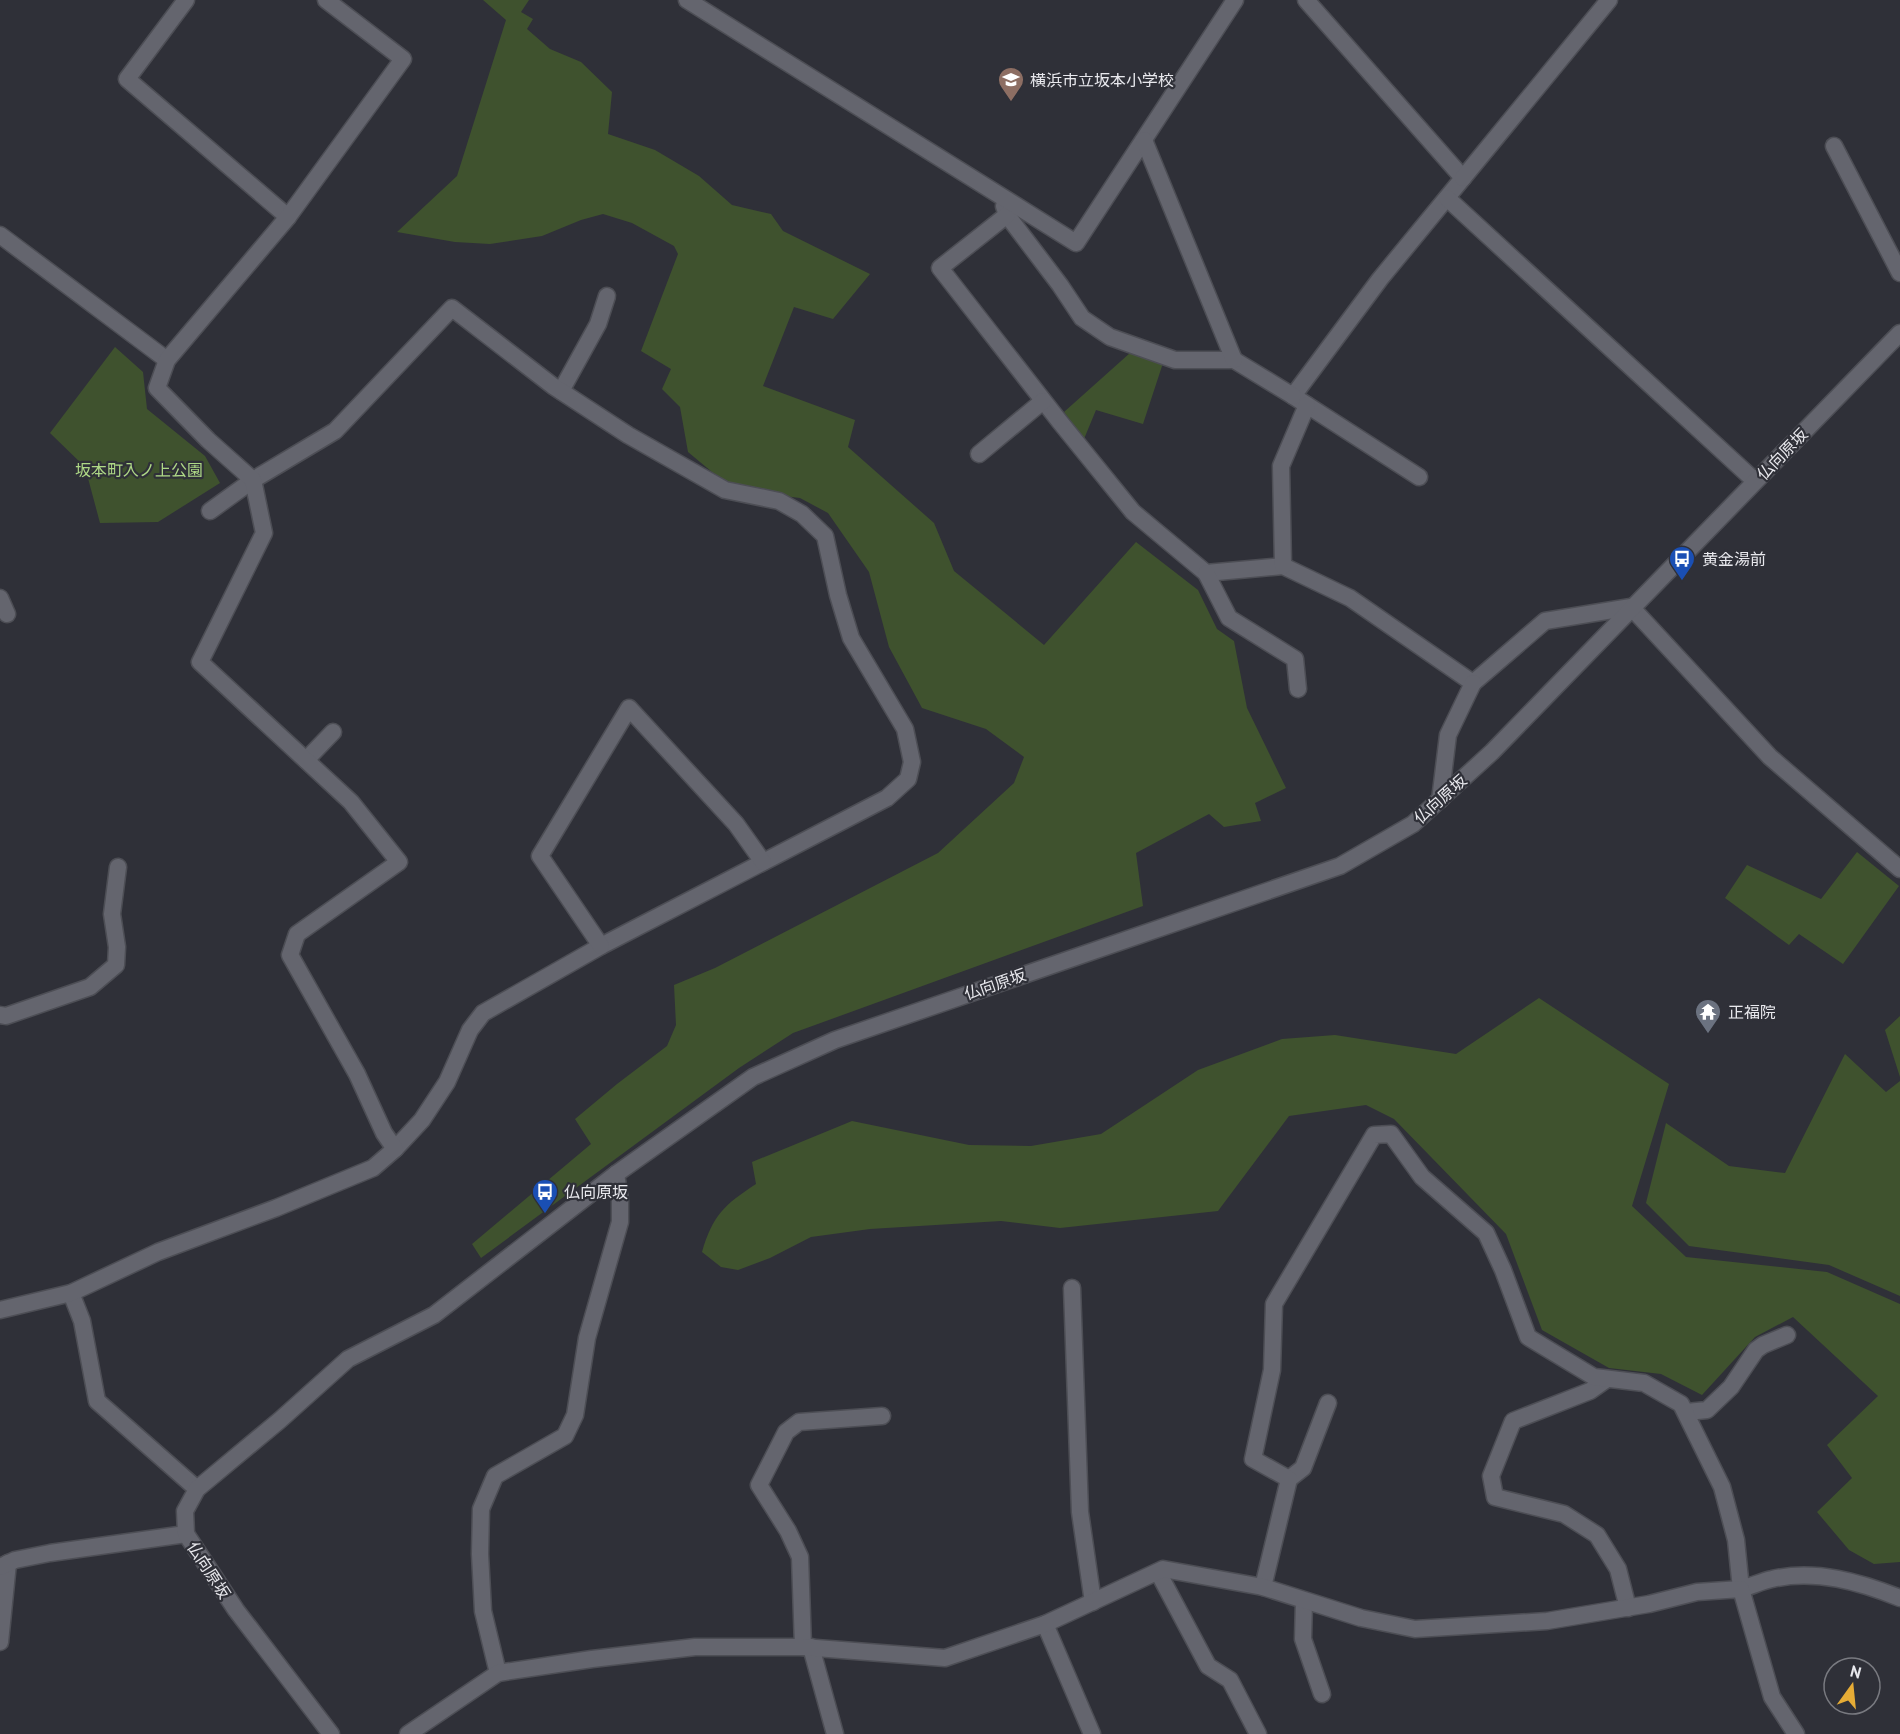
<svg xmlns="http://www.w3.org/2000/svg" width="1900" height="1734" font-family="'PT Sans','Noto Sans JP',sans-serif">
<rect width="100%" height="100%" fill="#2f3038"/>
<g fill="#3f522e">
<polygon points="483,0 529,0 521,12 533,19 527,29 550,49 581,62 612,92 608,134 655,150 699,176 732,205 771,214 783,231 870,274 833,319 794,307 763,386 855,420 848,447 934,523 954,571 1044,645 1136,542 1198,590 1217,629 1234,641 1247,708 1286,788 1255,803 1261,821 1224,827 1209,814 1136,853 1143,906 793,1033 739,1068 481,1258 472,1244 591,1144 575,1119 617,1084 667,1046 676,1025 674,985 715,968 938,853 1014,783 1024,757 986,729 922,708 889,647 869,572 828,513 800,498 743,491 712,472 688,452 680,407 662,389 671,369 641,351 678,254 674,246 632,223 603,214 581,220 542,236 490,244 455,242 397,232 457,176 506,20"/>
<polygon points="115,347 143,372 147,409 205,456 220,483 158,522 100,523 85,467 50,433"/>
<polygon points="1130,353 1163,363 1143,424 1096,410 1084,439 1064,412"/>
<polygon points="1857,852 1899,886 1843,964 1799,934 1789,945 1725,898 1747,865 1821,899"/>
<path d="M1539,998L1669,1084L1632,1206L1686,1257L1827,1272L1900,1304V1562L1874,1564L1849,1550L1817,1512L1852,1478L1827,1445L1878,1396L1793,1317L1755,1337L1702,1395L1661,1374L1609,1368L1542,1330L1506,1234L1394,1119L1366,1105L1289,1116L1218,1211L1060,1228L1001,1221L870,1229L811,1237L770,1258L738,1270L721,1267L702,1252C713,1215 724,1205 756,1184L752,1162L852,1121L969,1145L1031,1146L1101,1134L1198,1070L1282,1039L1335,1035L1456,1054Z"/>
<polygon points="1900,1016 1900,1077 1885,1030"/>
<polygon points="1845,1054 1886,1092 1900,1081 1900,1296 1829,1265 1689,1246 1646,1203 1666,1123 1729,1166 1785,1173"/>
</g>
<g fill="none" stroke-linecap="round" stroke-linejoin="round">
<defs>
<g id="service">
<polyline points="1306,0 1463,178 1380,279 1293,396 1419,477"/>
<polyline points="1834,146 1900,273"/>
<polyline points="1463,178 1609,0"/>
<polyline points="1447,198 1755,481"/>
<polyline points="1004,206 1007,215 1060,285 1082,318 1110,337 1175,360 1234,360 1293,396"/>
<polyline points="1007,215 940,268 1060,422 1133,512 1206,573 1283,566 1350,598 1473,683 1545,621 1631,607 1770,757 1900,869"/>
<polyline points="561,391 598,324 607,296"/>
<polyline points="979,454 1043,401"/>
<polyline points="1283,566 1281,466 1307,405"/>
<polyline points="1206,573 1229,618 1295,659 1298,689"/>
<polyline points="306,760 333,732"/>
<polyline points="1440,800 1448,735 1473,683"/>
<polyline points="1072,1288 1080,1512 1093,1602"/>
<polyline points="71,1293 82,1321 97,1401 197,1489"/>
<polyline points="1687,1412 1707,1410 1731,1387 1756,1350 1763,1345 1787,1335"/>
<polyline points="1289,1479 1303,1468 1328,1403"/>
<polyline points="1158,1572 1208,1666 1230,1680 1258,1734"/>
<polyline points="1304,1601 1303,1639 1322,1694"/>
<polyline points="0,1642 8,1563"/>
<polyline points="803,1647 800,1557 788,1531 759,1485 786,1432 799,1422 882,1416"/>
<polyline points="811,1647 835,1734"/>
<polyline points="498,1673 483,1611 480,1554 481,1509 495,1476 565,1436 575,1415 587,1338 620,1222 620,1199 616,1174"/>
</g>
<g id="minor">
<polyline points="186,0 127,79 288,217"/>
<polyline points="687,0 1076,243 1235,0"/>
<polyline points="1144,140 1234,360"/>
<polyline points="0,235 167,360"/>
<polyline points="210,511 253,480 335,431 452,308 553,386 628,435 725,490 779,501 802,514 825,536 838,595 851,638 905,729 912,762 908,779 887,798 601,946 483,1013 470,1030 447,1082 422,1120 395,1149"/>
<polyline points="0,598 7,614"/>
<polyline points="601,946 540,856 629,708 736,824 763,862"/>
<polyline points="0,1015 6,1016 90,987 116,965 117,947 112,914 118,867"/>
<polyline points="0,1310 71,1293 158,1252 276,1208 373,1168 395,1149 384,1133 357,1074 290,955 297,934 399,862 351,802 200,662 264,533 253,480 208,440 157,388 167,360 288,217 403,59 326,0"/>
<polyline points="1607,1379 1590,1391 1513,1421 1491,1476 1495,1497 1564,1514 1597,1535 1618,1569 1628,1608"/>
<polyline points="0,1567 15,1560 50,1553 186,1534"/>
<path d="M1263,1587L1289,1479L1253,1459L1272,1370L1274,1304L1374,1135L1391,1134L1422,1177L1486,1233L1503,1270L1528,1337L1594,1377L1644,1383L1681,1404L1722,1487L1736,1540L1741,1589C1752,1586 1762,1581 1772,1579C1816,1569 1860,1582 1900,1598"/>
<polyline points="1045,1624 1092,1734"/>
<polyline points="331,1734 236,1610 186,1534 185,1511 197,1489 280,1420 348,1359 434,1315 616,1174 753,1077 835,1040 1340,866 1413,824 1492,752 1900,333"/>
<polyline points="408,1734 498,1673 592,1659 695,1647 803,1647 945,1658 1045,1624 1163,1569 1263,1587 1361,1618 1415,1629 1547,1621 1649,1604 1697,1592 1741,1589 1772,1697 1796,1734"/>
</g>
</defs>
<use href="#service" stroke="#4d4e55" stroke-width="19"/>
<use href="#minor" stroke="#4d4e55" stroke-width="19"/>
<use href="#service" stroke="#64656e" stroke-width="16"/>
<use href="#minor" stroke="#64656e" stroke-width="16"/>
</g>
<defs>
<symbol id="school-pin" viewBox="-11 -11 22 30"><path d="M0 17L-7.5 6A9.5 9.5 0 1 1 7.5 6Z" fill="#8d6e63" stroke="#2f3038"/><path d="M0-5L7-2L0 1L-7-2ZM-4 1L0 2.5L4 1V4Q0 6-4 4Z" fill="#fff"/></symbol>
<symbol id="bus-pin" viewBox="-11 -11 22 30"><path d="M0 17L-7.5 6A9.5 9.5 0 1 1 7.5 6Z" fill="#1a4fb4" stroke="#2f3038"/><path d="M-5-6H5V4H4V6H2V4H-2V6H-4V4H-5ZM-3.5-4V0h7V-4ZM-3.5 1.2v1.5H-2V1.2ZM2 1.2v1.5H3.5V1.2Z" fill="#fff"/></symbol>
<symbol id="temple-pin" viewBox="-11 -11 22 30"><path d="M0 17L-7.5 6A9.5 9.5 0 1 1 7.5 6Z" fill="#6b7280" stroke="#2f3038"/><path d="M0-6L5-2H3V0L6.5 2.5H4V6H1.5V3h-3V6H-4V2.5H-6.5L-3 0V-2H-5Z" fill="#fff"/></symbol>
</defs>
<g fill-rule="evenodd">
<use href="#school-pin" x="996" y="65" width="30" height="40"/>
<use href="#bus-pin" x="1667" y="544" width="30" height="40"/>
<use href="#temple-pin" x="1693" y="997" width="30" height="40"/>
<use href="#bus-pin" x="530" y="1177" width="30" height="40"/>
</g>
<g text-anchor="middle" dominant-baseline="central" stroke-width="4.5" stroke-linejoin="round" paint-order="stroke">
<g font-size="16" fill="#e8e8ed" stroke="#2f3038" text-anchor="start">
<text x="1030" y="80">横浜市立坂本小学校</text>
<text x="1702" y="559">黄金湯前</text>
<text x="1728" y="1012">正福院</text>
<text x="564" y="1192">仏向原坂</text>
</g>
<g font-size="16" fill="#e8e8ed" stroke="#2f3038">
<text transform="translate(1782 454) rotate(-46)">仏向原坂</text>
<text transform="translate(1440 799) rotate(-42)">仏向原坂</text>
<text transform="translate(995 984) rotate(-19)">仏向原坂</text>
<text transform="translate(209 1570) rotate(57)">仏向原坂</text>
</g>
<g font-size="16" fill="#aed886" stroke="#2f3038">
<text x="139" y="470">坂本町入ノ上公園</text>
</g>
</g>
<g transform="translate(1852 1686) rotate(15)"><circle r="28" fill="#2f3038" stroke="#797a80" stroke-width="1.5"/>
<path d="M0-4.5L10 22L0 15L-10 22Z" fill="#e6ac36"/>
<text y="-9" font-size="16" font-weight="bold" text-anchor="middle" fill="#e8e8ed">N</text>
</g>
</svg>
